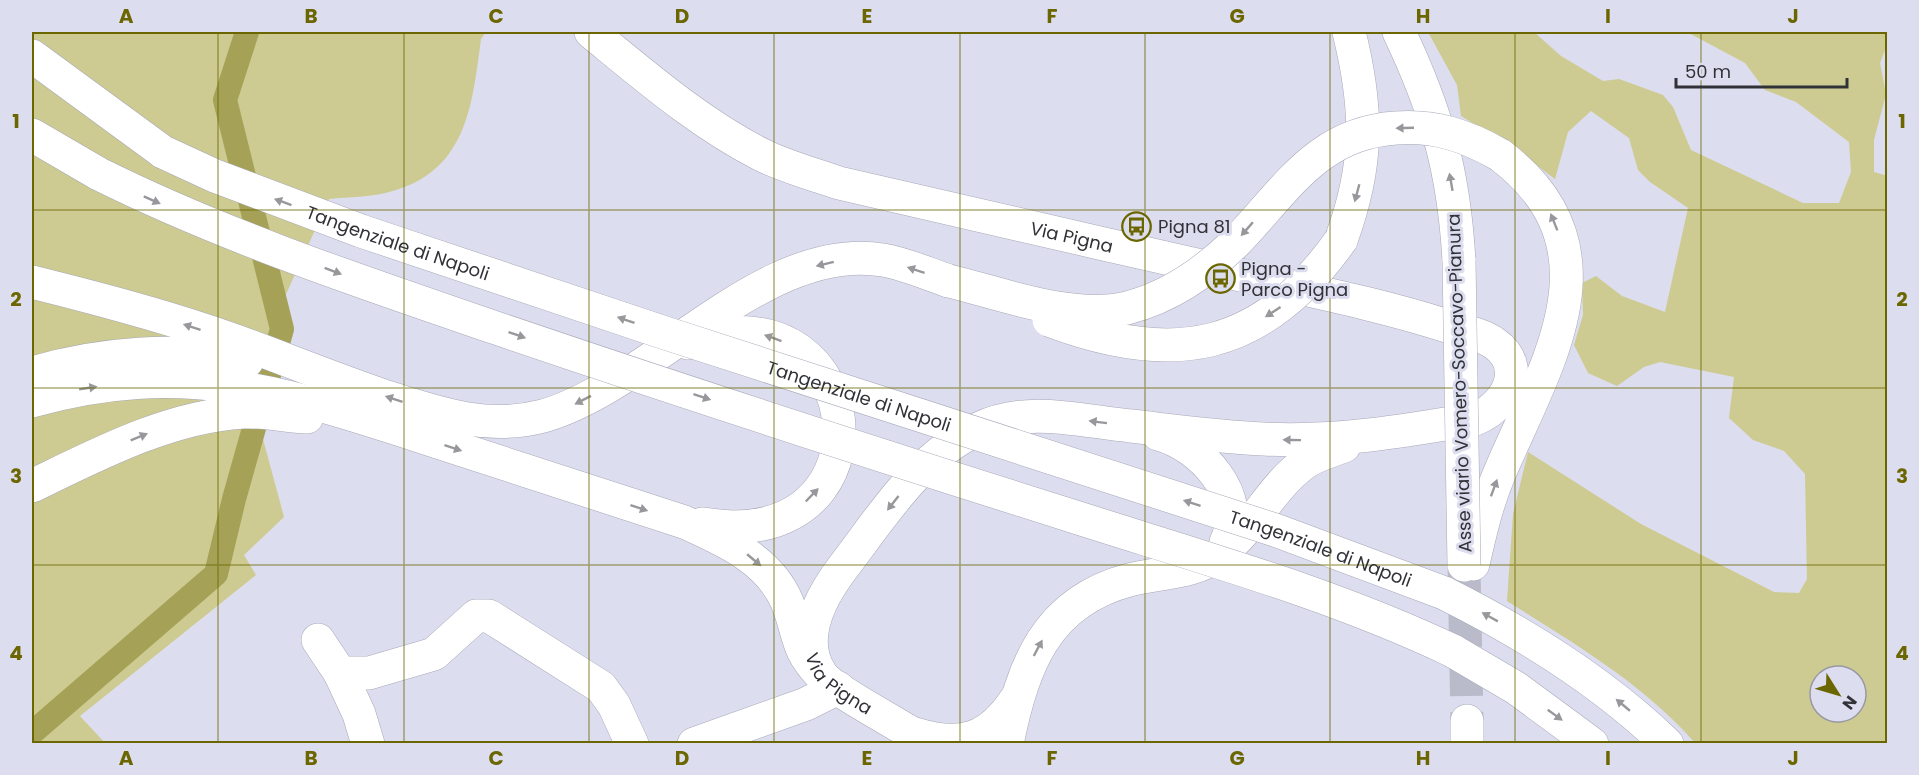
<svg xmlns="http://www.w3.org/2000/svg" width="1919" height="775" font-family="Poppins,sans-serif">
<rect width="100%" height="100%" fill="#dcddee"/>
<g fill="#cdcb91" fill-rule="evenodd">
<path d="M32,32H486L481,39C472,106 467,172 389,192C370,197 349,197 329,199L269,332L263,439L284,517L244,555L256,575L80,716L105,743H32Z"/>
<path d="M1428,32H1534L1561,56L1603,81L1619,79L1663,95L1673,107L1691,150L1803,203H1839L1851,172L1849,142L1796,102L1765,90L1745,63L1687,32H1887V45L1880,63L1886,94L1874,140V172L1888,176L1887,743H1695C1644,684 1573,643 1507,601L1513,514L1528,452L1641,524L1774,592L1799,593L1807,579L1805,474L1784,451L1753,440L1729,418L1734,377L1660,362L1644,367L1617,386L1588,373L1574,345L1583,315L1582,283L1596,276L1622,296L1665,312L1688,208L1650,182L1638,170L1629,138L1591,111L1568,132L1555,179L1508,144L1461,116L1457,85ZM1820,676H1856V712H1820Z"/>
</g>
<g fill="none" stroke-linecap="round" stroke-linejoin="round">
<polyline stroke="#a5a258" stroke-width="24" points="32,733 216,574 234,499 282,329 225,100 247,32"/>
<polyline stroke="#babbca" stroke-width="33" stroke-dasharray="33 16" stroke-linecap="butt" points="1464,565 1467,721"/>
<defs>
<g id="minor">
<polyline points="318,640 340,673 369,673 434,654 476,616 489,616 601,687 614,705 632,744"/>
<polyline points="340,673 359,714 368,744"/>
<polyline points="694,744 806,704 838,688"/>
</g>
<g id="major">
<path id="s1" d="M591,32C645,76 699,123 762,155C786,167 813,174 839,183C988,217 1136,252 1285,285C1340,297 1394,309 1447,326C1462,331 1481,334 1494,343C1529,367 1506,407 1475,419C1405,431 1334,443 1263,439C1219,437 1175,431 1131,426C1080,421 1027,405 978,429C918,457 883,515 844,566C821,596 797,638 821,674C831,690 907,728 928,744"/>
<path d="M1158,434C1201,445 1248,496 1226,542"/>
<path d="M915,734C961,748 989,740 1016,699"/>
<path d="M1007,744C1022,666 1046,602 1129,580C1160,572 1193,574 1220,554C1253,529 1270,489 1303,464C1315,455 1331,451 1344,446"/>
</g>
<g id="highway">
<path d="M1399,32C1437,112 1454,172 1459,261"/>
<polyline points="32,56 163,152"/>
<polyline points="32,135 99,174"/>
<path d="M1341,240C1369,164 1368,109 1349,32"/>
<path d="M32,282C100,299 169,317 236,341C285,359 334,379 384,396C437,413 487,431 543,416C652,385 763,240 883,260C906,264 928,274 949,281"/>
<path d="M688,343C861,280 898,527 733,527C723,527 712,525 702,524"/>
<path d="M32,373C101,353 176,347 247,361"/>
<path d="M32,401C189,356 299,397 447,445C526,471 605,497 684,522C724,540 769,559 787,602C800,634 795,649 822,676"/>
<path d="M32,486C98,454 168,417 243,412C264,411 286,416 307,417"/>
<path d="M1473,564C1480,533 1487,502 1500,472C1546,364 1623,248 1500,155"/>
<path d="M1444,593C1524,633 1602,681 1667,744"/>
<polyline points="1453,651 1516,688 1592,744"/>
<polyline points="1467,721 1467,744"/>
</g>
</defs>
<use href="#minor" stroke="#a7a8b8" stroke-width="34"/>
<use href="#major" stroke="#a7a8b8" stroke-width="34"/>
<use href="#highway" stroke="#a7a8b8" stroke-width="34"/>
<use href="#minor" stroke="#fff" stroke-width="33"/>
<use href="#major" stroke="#fff" stroke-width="33"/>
<use href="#highway" stroke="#fff" stroke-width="33"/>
<defs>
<g id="highway-bridge">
<path id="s2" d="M163,152L215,176L361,231L659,331L1275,530L1444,593"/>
<path d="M99,174C226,237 362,282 496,328C687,393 879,455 1072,516C1200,557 1331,593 1453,651"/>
<polyline points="1459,261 1464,565"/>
<path d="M949,281C1003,294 1072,321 1127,308C1170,297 1204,273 1235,243C1285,192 1316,133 1396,128C1435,125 1467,136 1500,155"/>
<path d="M1049,320C1173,367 1262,352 1341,240"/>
</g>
</defs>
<use href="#highway-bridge" stroke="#a7a8b8" stroke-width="34" stroke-linecap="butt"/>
<use href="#highway-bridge" stroke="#fff" stroke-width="33"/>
</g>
<defs><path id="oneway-solid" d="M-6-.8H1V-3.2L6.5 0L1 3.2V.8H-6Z" transform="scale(1.5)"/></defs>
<g fill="#98989c">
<use href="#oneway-solid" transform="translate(1405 128) rotate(178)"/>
<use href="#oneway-solid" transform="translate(1451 182) rotate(-100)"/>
<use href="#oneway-solid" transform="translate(1357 193) rotate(105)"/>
<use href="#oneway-solid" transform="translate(152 200) rotate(24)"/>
<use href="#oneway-solid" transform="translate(283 202) rotate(-160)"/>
<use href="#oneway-solid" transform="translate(1554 222) rotate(-112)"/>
<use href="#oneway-solid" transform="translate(1247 229) rotate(131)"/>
<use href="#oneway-solid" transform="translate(825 264) rotate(166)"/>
<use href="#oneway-solid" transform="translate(916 270) rotate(-162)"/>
<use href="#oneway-solid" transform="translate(333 271) rotate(21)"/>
<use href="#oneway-solid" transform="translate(1273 312) rotate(147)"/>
<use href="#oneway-solid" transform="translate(626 320) rotate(-161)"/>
<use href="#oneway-solid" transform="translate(192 327) rotate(-162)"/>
<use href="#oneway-solid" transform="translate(517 335) rotate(19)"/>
<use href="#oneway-solid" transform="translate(773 338) rotate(-160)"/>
<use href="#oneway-solid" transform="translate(88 388) rotate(-9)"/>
<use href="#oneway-solid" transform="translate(702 397) rotate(18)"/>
<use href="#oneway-solid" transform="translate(394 399) rotate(-162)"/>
<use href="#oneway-solid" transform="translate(583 400) rotate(153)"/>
<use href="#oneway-solid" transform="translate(1098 422) rotate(-173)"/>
<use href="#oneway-solid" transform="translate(139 437) rotate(-22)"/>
<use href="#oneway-solid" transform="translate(1292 440) rotate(-179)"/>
<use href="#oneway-solid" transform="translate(453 448) rotate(18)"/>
<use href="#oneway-solid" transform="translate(1494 488) rotate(-70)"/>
<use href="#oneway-solid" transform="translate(812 495) rotate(-46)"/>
<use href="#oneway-solid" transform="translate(893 503) rotate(128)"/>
<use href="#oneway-solid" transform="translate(1192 503) rotate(-162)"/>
<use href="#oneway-solid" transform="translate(639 508) rotate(18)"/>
<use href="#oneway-solid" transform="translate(754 560) rotate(40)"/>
<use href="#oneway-solid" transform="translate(1490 617) rotate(-151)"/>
<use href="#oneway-solid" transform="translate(1038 648) rotate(-62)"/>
<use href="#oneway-solid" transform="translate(1623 705) rotate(-140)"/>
<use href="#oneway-solid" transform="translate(1555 715) rotate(36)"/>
</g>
<path fill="none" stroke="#6b6600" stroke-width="1.5" stroke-opacity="0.55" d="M218,32V744M404,32V744M589,32V744M774,32V744M960,32V744M1145,32V744M1330,32V744M1515,32V744M1701,32V744M32,210H1888M32,388H1888M32,565H1888"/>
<defs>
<symbol id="bus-ring" viewBox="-11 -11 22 22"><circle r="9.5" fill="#dcddee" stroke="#6b6600" stroke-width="1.5"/><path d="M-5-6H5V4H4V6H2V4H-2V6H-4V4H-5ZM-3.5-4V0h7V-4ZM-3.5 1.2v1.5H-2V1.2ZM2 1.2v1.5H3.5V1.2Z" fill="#6b6600"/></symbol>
</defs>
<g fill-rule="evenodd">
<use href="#bus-ring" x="1120" y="210" width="33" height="33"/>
<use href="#bus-ring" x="1204" y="262" width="33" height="33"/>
</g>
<g text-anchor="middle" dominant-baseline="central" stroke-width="6" stroke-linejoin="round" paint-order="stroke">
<g font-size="18" fill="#313238" stroke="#dcddee" text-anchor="start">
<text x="1158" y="226">Pigna 81</text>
<text x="1241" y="268">Pigna -<tspan x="1241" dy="21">Parco Pigna</tspan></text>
</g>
<g font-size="18" fill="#313238" stroke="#dcddee">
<text stroke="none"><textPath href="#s1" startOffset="532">Via Pigna</textPath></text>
<text stroke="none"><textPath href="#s2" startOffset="252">Tangenziale di Napoli</textPath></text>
<text transform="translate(1459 383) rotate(-92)">Asse viario Vomero-Soccavo-Pianura</text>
<text stroke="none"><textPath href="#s2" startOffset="738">Tangenziale di Napoli</textPath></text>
<text stroke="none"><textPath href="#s2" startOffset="1224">Tangenziale di Napoli</textPath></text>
<text stroke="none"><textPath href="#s1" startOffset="1899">Via Pigna</textPath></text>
</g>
</g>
<rect width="1919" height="775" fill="none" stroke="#dcddee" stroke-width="66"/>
<g transform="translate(1838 694) rotate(127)"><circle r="28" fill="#dcddee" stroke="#9899a5" stroke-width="1.5"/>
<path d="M0-4.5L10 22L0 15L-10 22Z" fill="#6b6600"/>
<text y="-9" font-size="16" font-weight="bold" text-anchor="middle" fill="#313238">N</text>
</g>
<path d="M1676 78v9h171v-9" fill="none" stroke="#313238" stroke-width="3"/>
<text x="1685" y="78" font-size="18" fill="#313238" stroke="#dcddee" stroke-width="4.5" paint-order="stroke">50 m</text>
<rect x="33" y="33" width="1853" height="709" fill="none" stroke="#6b6600" stroke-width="2"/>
<g font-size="20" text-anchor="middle" font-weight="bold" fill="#6b6600">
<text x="126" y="23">A</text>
<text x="311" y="23">B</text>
<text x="496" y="23">C</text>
<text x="682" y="23">D</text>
<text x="867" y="23">E</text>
<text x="1052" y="23">F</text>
<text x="1237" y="23">G</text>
<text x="1423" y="23">H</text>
<text x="1608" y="23">I</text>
<text x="1793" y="23">J</text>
<text x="16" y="128">1</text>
<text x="1902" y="128">1</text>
<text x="16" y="306">2</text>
<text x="1902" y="306">2</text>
<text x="16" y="483">3</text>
<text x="1902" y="483">3</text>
<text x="16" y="660">4</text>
<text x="1902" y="660">4</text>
<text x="126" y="765">A</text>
<text x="311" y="765">B</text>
<text x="496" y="765">C</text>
<text x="682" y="765">D</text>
<text x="867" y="765">E</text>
<text x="1052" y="765">F</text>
<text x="1237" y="765">G</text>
<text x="1423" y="765">H</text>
<text x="1608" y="765">I</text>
<text x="1793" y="765">J</text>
</g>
</svg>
